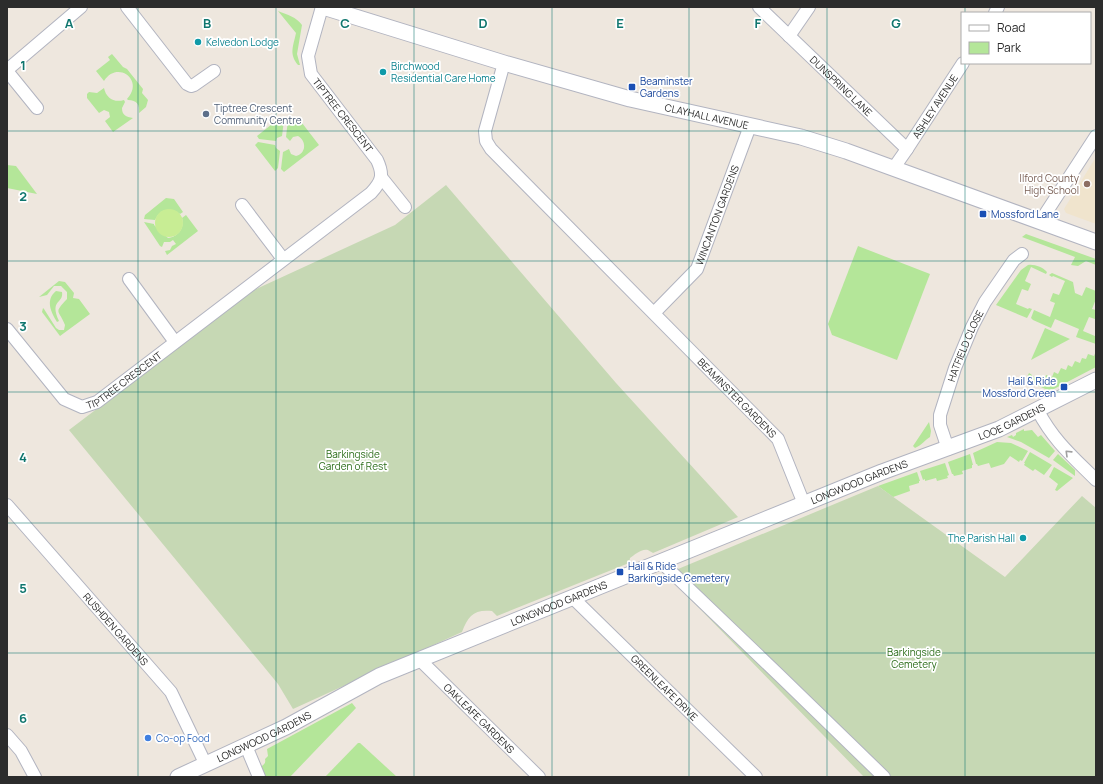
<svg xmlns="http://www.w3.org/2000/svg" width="1103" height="784" font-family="Manrope,sans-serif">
<rect width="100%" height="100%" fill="#eee7de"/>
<polygon fill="#f0e4cd" points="1096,157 1096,224 1066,213 1064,209"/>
<g fill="#b4e699">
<path d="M278,11C288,15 296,17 302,25L297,54L300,65H298C289,54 293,47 296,33Z"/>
<path d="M112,54L123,67L127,69L143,89L142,93L148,100L146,107L139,113C140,105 137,100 128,100L127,99C145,80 117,60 104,81L96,71L110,60L108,57Z"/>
<path d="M104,88C106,98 114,103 124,100L125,102L122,108C122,115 126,117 133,118L113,132L105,121L110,117L109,112L104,110L99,113L87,98V94L89,92L97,93Z"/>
<polygon points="281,117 284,120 282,136 277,138 276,141 259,139 257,136"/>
<path d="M291,118L294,123L300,124L302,123L319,145L284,172L281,169L283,152L289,149L291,154L296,156C306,154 307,141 298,136L293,137L290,141L286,137L288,120Z"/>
<polygon points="258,142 275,145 276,148 280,151 278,168 275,171 255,145"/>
<polygon points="7,165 16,166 37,194 7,188"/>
<path d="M166,198L174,199L183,212L180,214C171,207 160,208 155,220L144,219L145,215Z"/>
<path d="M186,215L198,231L167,255L165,251L170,250L172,246L176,244L173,240L170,242H164L162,247L160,246L144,222L154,224V225L168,238C178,237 185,228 182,218Z"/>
<polygon points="1026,234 1096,259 1096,265 1086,261 1078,266 1071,265 1075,257 1022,237"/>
<polygon points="858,246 930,274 897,360 832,335 828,324"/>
<path d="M1028,265C1034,264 1043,267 1047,272L1046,274L1031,267L1025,281L1031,284L1028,291L1022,289L1016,304L1028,309L1029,308L1032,309L1027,318L996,305L1021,270Z"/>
<polygon points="1052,273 1073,282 1075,293 1082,296 1086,287 1096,291 1096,299 1092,309 1096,310 1095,319 1089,317 1083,331 1095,336 1096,335 1096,344 1076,337 1079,329 1055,319 1051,328 1033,320 1031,318 1034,310 1050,317 1055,303 1050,301 1053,293 1059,295 1065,281 1053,276 1052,277 1049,275"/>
<path d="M59,281L65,282L74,293L73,298L79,299L90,314L60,336L42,312L43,308L44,309L56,328L59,330H64L65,325C59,309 53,314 67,299V292L61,286H54L47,295L39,297Z"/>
<path d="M56,291L62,292C64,304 49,299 59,321L57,322C51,312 45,300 56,291Z"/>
<polygon points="1045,328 1070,339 1031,360"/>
<polygon points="1096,351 1096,367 1050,391 1027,381 1026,379 1029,373 1032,375 1032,376 1044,381 1046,375 1052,377 1054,372 1058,374 1061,368 1066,370 1068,365 1072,367 1075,361 1080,363 1082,358 1086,359 1088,354 1094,356"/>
<path d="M929,422L931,431L930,437C925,440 922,445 915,448L913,446Z"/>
<polygon points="1024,429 1024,431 1032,430 1038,437 1041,435 1055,451 1049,458 1021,442 1007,437 1012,435 1013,437 1016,435 1016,433"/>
<polygon points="997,442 1011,443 1028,451 1022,461 1020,460 1019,462 1010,456 1004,464 991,468 989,463 978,466 977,464 976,464 973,453"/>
<polygon points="1030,452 1052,465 1044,475 1035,469 1033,471 1024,465 1025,463 1024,463"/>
<polygon points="970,454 973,465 972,465 972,468 962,471 963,474 954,476 953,474 952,474 948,462"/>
<polygon points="1058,454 1075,470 1075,476 1053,460"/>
<polygon points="945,463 949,475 947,476 948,478 937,481 936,478 925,481 925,479 923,480 920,471"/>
<polygon points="1054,467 1073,478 1057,491 1055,490 1058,484 1049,477"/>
<polygon points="917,472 920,481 919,481 919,483 909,486 910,491 893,497 878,486"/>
<path d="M352,703L356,708L290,777H265L260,767C264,765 266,763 265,759L268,756L267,749Z"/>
<polygon points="358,743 360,743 397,777 325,777"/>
</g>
<g fill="#c6d8b4">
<path d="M446,185L616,383L738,517L653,553C653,553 648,550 648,550C642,548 634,555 630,558L629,563L497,616L492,611C474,609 468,616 462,632L293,709L278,684L69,430L252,291L395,225Z"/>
<polygon points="878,486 1005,577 1082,496 1096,508 1096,777 864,777 666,574"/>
</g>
<circle fill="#c8ed94" cx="169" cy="223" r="14"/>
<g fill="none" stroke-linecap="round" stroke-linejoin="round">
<defs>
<g id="minor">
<polyline points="127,7 187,84 191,86 194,85 214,71"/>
<path id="s1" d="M759,7L907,149L893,169"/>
<polyline points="995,13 998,7"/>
<polyline points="789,36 809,7"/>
<path id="s2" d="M504,63L485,131L486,141L491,149L778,439L804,504"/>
<polyline points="7,70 81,7"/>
<polyline points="7,71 37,108"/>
<path id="s3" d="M907,149L963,63"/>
<polyline points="381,177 405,207"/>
<polyline points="242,205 283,259"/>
<polyline points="1040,222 1096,136"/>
<polyline points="129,279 175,342"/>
<path id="s4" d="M654,313L697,269L750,126"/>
<path id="s5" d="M7,329L64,399L82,407L97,402L371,193C382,181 384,175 377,160L311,74L308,56L322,7"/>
<path d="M1038,411C1054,441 1072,456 1096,480"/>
<path id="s6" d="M948,449L940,425V415L955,368L972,327L985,302L1014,260L1022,254"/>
<path id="s7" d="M7,505L171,692L206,765"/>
<polyline points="661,562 780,676 884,777"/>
<path id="s8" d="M573,598L756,777"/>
<path id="s9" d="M420,660L539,777"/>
<polyline points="7,735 21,751 35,777"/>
<polyline points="246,746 259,777"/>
</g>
<g id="tertiary">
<path id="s10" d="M323,7L504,63L630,99L801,137L846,151L1096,242"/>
<path id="s11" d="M178,777L286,727L379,676L882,472L999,429L1096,380"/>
</g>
</defs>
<use href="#minor" stroke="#b2b4c0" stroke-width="14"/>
<use href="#tertiary" stroke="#b2b4c0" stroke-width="17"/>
<use href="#minor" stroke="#fff" stroke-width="12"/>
<use href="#tertiary" stroke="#fff" stroke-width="15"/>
</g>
<defs><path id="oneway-chevron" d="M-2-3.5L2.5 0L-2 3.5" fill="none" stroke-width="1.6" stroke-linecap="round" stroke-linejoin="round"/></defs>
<use stroke="#a0a0a0" href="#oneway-chevron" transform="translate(1068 453) rotate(-136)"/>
<path fill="none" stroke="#0f766e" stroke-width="1" stroke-opacity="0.55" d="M138,7V777M276,7V777M414,7V777M552,7V777M689,7V777M827,7V777M965,7V13M965,63V777M7,131H1096M7,261H1096M7,392H1096M7,523H1096M7,653H1096"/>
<g fill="#0f9aa8" stroke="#fff" stroke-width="1.5">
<circle cx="198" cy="42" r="4"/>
<circle cx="383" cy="72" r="4"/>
<circle cx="1023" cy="538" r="4"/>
</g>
<g fill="#1a4fb4" stroke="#fff" stroke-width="1.5">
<rect x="628" y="83" width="8" height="8" rx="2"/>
<rect x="979" y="210" width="8" height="8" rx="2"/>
<rect x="1060" y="383" width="8" height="8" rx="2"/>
<rect x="616" y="568" width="8" height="8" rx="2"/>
</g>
<circle fill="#5c6f8a" stroke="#fff" stroke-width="1.5" cx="206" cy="114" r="4"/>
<circle fill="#8d6e63" stroke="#fff" stroke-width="1.5" cx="1087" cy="184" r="4"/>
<circle fill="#3f7fe0" stroke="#fff" stroke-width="1.5" cx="148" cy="738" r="4"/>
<g text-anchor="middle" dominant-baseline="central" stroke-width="3.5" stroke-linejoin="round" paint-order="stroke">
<g font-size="10" fill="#0d838f" stroke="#fff" text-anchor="start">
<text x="206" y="42">Kelvedon Lodge</text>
<text x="391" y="66">Birchwood<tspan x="391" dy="12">Residential Care Home</tspan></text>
<text x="1015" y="538" text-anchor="end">The Parish Hall</text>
</g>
<g font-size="10" fill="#164399" stroke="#fff" text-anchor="start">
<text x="640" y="81">Beaminster<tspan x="640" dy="12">Gardens</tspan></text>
<text x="991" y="214">Mossford Lane</text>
<text x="1056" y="381" text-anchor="end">Hail &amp; Ride<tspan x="1056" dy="12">Mossford Green</tspan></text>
<text x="628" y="566">Hail &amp; Ride<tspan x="628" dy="12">Barkingside Cemetery</tspan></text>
</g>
<g font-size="10" fill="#2c2c2c" stroke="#fff">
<text stroke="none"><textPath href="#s1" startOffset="114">DUNSPRING LANE</textPath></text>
<text stroke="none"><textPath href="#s3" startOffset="51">ASHLEY AVENUE</textPath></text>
<text transform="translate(343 115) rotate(52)">TIPTREE CRESCENT</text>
<text stroke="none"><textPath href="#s10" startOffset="399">CLAYHALL AVENUE</textPath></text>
<text stroke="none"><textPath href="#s4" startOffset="119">WINCANTON GARDENS</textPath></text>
<text stroke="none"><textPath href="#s6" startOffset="109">HATFIELD CLOSE</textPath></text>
<text stroke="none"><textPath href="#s5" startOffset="160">TIPTREE CRESCENT</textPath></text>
<text stroke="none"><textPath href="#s2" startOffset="440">BEAMINSTER GARDENS</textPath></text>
<text stroke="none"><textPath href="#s11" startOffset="907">LOOE GARDENS</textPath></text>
<text stroke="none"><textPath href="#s11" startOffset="743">LONGWOOD GARDENS</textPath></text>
<text stroke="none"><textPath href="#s11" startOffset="419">LONGWOOD GARDENS</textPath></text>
<text stroke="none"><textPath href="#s7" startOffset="165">RUSHDEN GARDENS</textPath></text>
<text stroke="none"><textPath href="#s8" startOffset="128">GREENLEAFE DRIVE</textPath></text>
<text stroke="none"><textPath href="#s9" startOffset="83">OAKLEAFE GARDENS</textPath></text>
<text stroke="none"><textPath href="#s11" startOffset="95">LONGWOOD GARDENS</textPath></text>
</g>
<g font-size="10" fill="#4e5e75" stroke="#fff" text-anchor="start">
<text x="214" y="108">Tiptree Crescent<tspan x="214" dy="12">Community Centre</tspan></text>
</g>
<g font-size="10" fill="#785e54" stroke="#fff" text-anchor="end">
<text x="1079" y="178">Ilford County<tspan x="1079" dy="12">High School</tspan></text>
</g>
<g font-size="10" fill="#2a6c18" stroke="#fff">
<text x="353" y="454">Barkingside<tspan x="353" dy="12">Garden of Rest</tspan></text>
<text x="914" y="652">Barkingside<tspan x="914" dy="12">Cemetery</tspan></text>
</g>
<g font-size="10" fill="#366cbe" stroke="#fff" text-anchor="start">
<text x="156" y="738">Co-op Food</text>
</g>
</g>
<g font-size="13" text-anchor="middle" font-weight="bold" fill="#0f766e" stroke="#fff" stroke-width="3.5" stroke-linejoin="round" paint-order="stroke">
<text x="69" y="28">A</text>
<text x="207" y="28">B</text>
<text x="345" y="28">C</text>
<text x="483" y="28">D</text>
<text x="620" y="28">E</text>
<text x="758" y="28">F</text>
<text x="896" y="28">G</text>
<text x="23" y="70">1</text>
<text x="23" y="201">2</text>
<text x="23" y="331">3</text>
<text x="23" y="462">4</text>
<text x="23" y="593">5</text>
<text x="23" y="723">6</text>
</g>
<rect width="1103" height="784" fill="none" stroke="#2c2c2c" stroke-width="16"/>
<rect x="961" y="12" width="130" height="52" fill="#ffffff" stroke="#ababab"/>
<rect x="969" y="25" width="20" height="6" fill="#ffffff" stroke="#ababab"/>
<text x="997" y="32" font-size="12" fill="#2c2c2c">Road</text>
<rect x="969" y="42" width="20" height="12" fill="#b4e699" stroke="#ababab"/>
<text x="997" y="52" font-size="12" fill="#2c2c2c">Park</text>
</svg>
